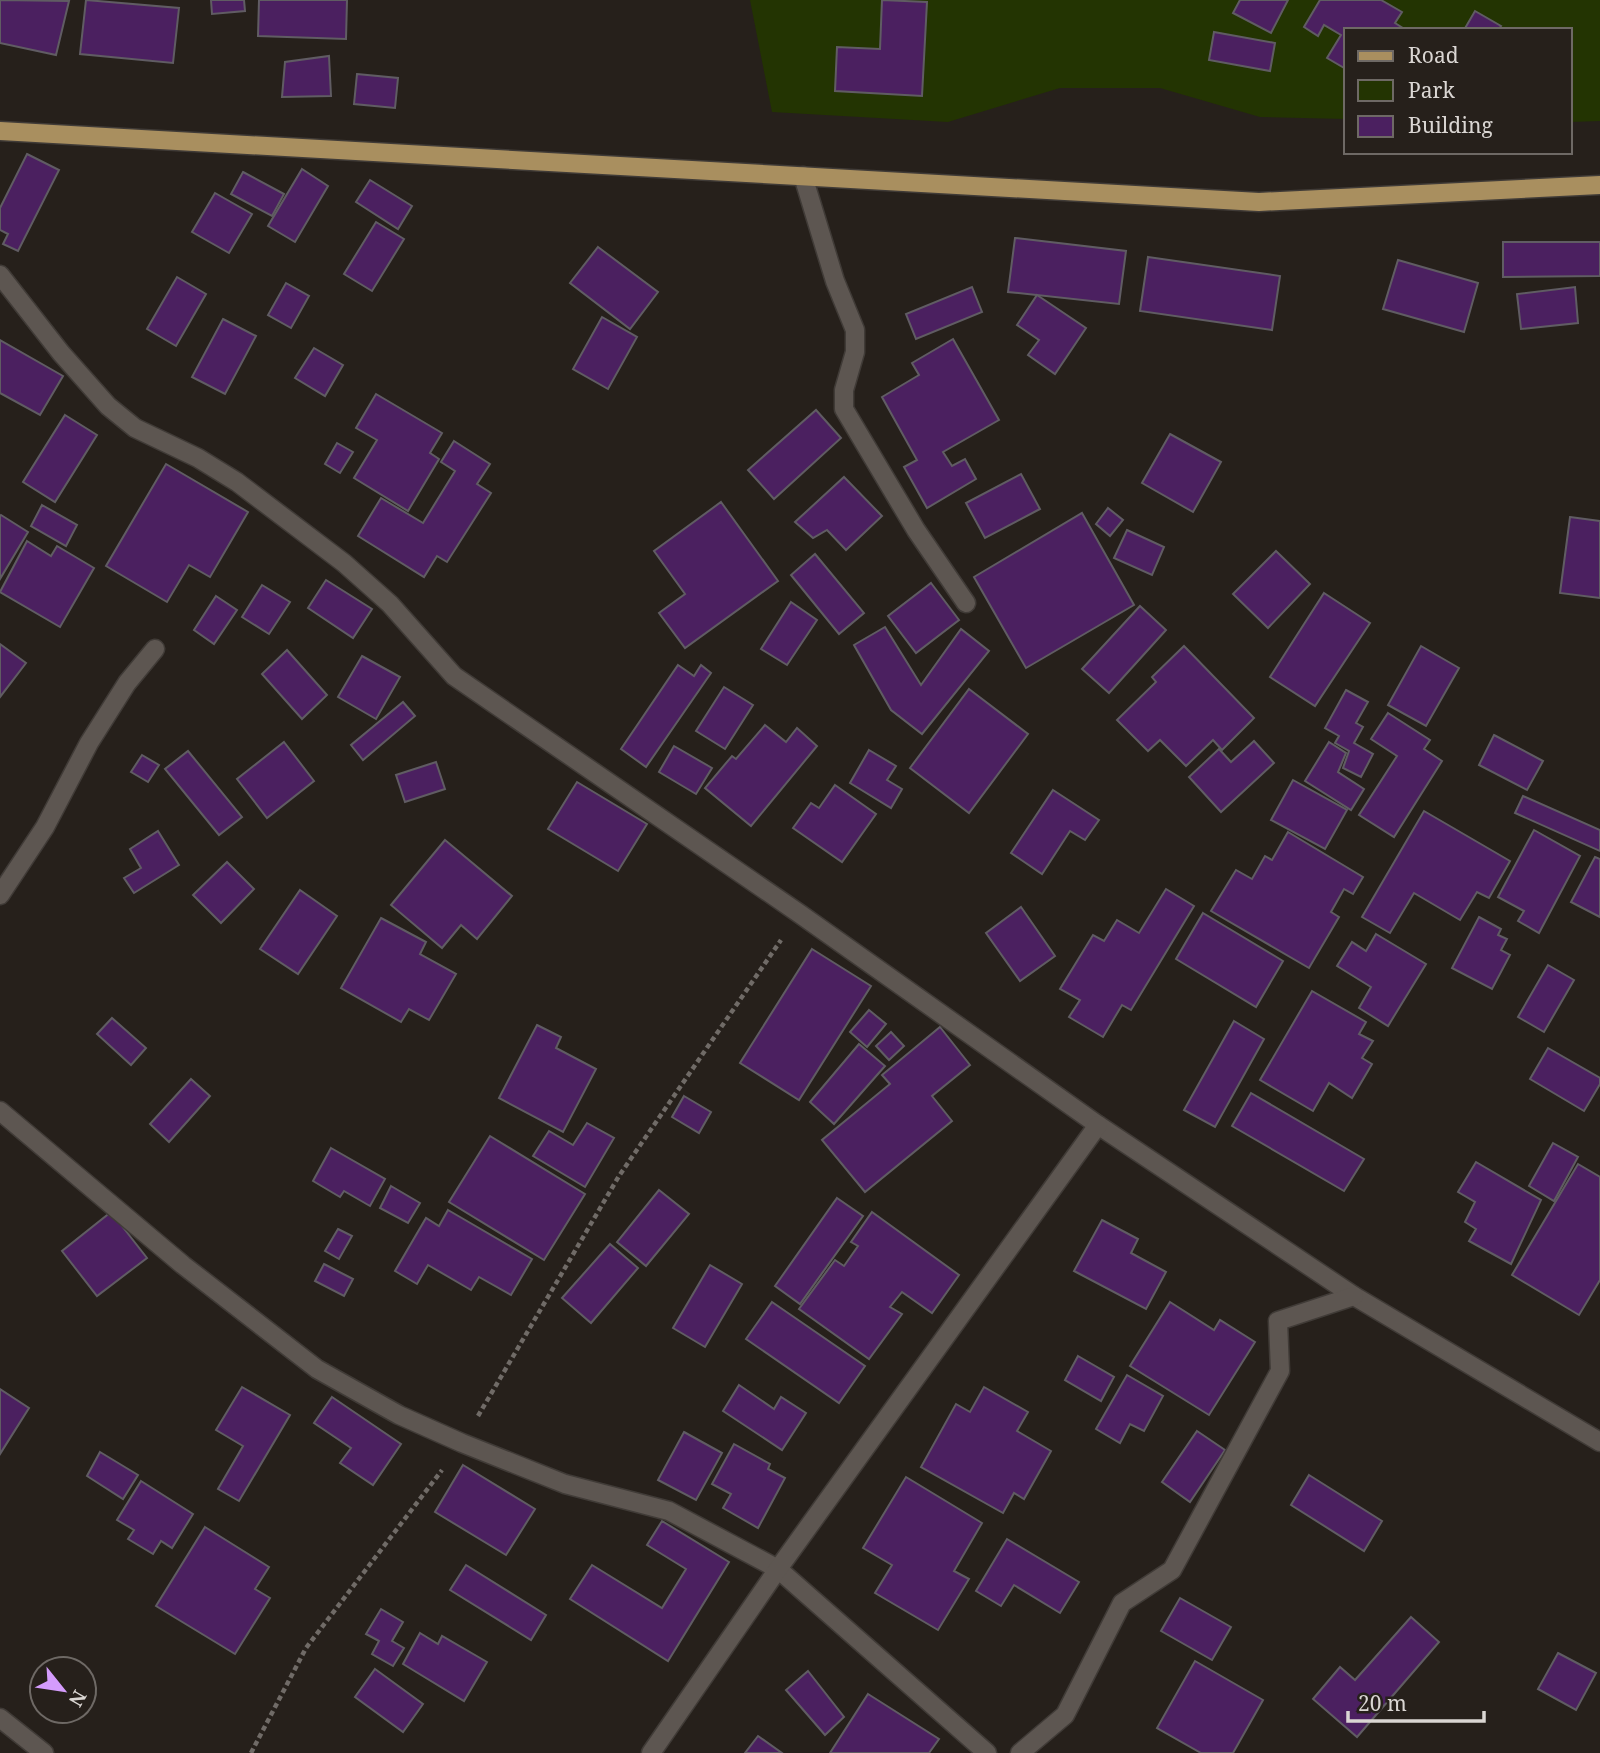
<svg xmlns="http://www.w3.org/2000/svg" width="1600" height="1753" font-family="'Noto Serif',serif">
<rect width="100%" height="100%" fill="#26201b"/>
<polygon fill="#233402" points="750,0 1600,0 1600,121 1570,122 1570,30 1346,30 1346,119 1260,117 1160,88 1060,88 948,122 772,112"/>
<g fill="#4b2060" stroke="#605c63" stroke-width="2">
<polygon points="0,0 69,1 56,55 0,43"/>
<polygon points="86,0 179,8 173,63 80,54"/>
<polygon points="211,0 244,0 245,11 212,14"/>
<polygon points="259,0 347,0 346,39 258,36"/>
<polygon points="882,0 927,2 922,96 835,91 837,47 880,49"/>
<polygon points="1240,0 1288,0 1271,33 1233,13"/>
<polygon points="1320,0 1381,0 1402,12 1395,23 1406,30 1346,30 1346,69 1327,58 1341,35 1324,25 1318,36 1304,27"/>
<polygon points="1475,11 1501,26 1498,30 1464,30"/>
<polygon points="1214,32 1275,43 1270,71 1209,60"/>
<polygon points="329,56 331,96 282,97 285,62"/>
<polygon points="357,74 398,78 395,108 354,104"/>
<polygon points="27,154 59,170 18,251 3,244 8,234 0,230 0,208"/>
<polygon points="302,169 328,186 295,242 268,226"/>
<polygon points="243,172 284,194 272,216 231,194"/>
<polygon points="370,180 412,206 398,229 356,202"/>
<polygon points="215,193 252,214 229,253 192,232"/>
<polygon points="376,222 404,239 372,291 344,274"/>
<polygon points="1015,238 1126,251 1119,304 1008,292"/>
<polygon points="1503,242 1600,242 1600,276 1503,277"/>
<polygon points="598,247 658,292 630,329 570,283"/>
<polygon points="1148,257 1280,276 1272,330 1140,311"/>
<polygon points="1398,260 1478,283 1464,332 1383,309"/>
<polygon points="177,277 206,294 176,346 147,329"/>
<polygon points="286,283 309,296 291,328 268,315"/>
<polygon points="972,287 982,312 916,339 906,314"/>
<polygon points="1575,287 1578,323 1521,329 1517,294"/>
<polygon points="1037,295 1086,328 1055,374 1028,355 1039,340 1017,325"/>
<polygon points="602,317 637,337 608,389 573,369"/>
<polygon points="223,319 256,336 225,394 192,377"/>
<polygon points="953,339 999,420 943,452 952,466 965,459 976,479 927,508 904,467 917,460 882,397 919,375 912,363"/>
<polygon points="0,340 63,376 40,415 0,393"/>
<polygon points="314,348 343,365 325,396 295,378"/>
<polygon points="376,394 442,433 430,453 439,459 408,511 354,478 377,440 356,428"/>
<polygon points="816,410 841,438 774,499 748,470"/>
<polygon points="65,415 97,435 55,502 23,482"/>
<polygon points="1170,434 1221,462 1193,512 1142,483"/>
<polygon points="454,441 490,464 477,484 491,493 447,562 437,556 424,577 358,536 381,498 423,523 455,471 441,462"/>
<polygon points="337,443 353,452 340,473 325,464"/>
<polygon points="166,464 248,512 210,577 189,565 167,602 106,566"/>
<polygon points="1021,474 1040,509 985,538 966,503"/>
<polygon points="844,477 882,516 846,550 827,530 813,538 795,522"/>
<polygon points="721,502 778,581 685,648 659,613 685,594 654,551"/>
<polygon points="42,505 77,525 66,546 31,526"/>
<polygon points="1108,508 1123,520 1110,536 1096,524"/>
<polygon points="1082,513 1134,605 1026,668 974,577"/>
<polygon points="1,515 28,532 0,579 0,516"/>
<polygon points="1570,517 1600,521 1600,598 1560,593"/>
<polygon points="1127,530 1164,547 1152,575 1114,558"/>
<polygon points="27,541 51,556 57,546 94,568 60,627 0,592"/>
<polygon points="1276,551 1310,584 1268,628 1233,594"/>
<polygon points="815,554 864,613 839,634 791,575"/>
<polygon points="326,580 372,609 353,638 308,608"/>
<polygon points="931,583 959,620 916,653 888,616"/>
<polygon points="262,585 290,602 269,634 242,617"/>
<polygon points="1324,593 1370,623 1315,706 1270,677"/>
<polygon points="216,596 237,610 214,644 194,630"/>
<polygon points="791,602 817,620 787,665 761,649"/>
<polygon points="1140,606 1166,630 1109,693 1082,669"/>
<polygon points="885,627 921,685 961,629 989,651 922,734 891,710 854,645"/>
<polygon points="0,644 26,663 0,697"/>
<polygon points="1184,646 1254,718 1222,750 1213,740 1186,766 1160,740 1148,751 1117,720 1156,682 1152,677"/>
<polygon points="1421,646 1459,668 1426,726 1388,705"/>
<polygon points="287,650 327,695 302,719 262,674"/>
<polygon points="362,656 400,677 376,719 338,697"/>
<polygon points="678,665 694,676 701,665 711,673 646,767 621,749"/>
<polygon points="724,687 753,705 725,749 696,731"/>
<polygon points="969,689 1028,734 969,813 910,768"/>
<polygon points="1346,690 1368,702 1356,723 1363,727 1354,743 1373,754 1361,777 1343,768 1349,751 1335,743 1339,736 1325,728"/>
<polygon points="403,702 415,716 363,760 351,745"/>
<polygon points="1388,713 1430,740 1424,749 1442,761 1394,837 1359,815 1397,756 1371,739"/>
<polygon points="765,725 786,742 797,728 817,746 751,826 705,788 732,756 736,759"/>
<polygon points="1494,735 1543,761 1527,790 1479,765"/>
<polygon points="1254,741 1274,763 1221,812 1189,777 1219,749 1231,762"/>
<polygon points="284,742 314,781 267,818 237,779"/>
<polygon points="1329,742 1346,753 1338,772 1364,789 1351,810 1305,781"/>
<polygon points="674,746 712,768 696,794 659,772"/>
<polygon points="869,750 896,766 887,780 902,789 891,808 850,783"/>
<polygon points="188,751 242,817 219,835 165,769"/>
<polygon points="142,755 159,765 148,782 131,772"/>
<polygon points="436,762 445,789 405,802 396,775"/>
<polygon points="1293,780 1347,810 1325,849 1271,820"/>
<polygon points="577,782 647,824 618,871 548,829"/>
<polygon points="835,785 876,814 842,862 793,828 811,803 819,808"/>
<polygon points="1053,790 1099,820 1085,840 1070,831 1042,874 1011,853"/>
<polygon points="1523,796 1600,830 1600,851 1515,813"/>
<polygon points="1424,811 1510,861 1489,898 1477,892 1460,920 1414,893 1390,933 1362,917"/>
<polygon points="1534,830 1580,856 1539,933 1518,921 1524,911 1498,897"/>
<polygon points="158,831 179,865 134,893 124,878 141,868 130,849"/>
<polygon points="1288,832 1363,877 1353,894 1344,889 1331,912 1339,917 1309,968 1211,911 1236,870 1252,879 1265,856 1272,860"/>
<polygon points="445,840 512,896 477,939 461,925 442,948 391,905"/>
<polygon points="1595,857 1600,859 1600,917 1571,902"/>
<polygon points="227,862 254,889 221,923 193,895"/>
<polygon points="1166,889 1194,906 1131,1010 1122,1005 1103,1037 1069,1017 1080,1000 1060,989 1093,935 1104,941 1117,920 1139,933"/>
<polygon points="300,890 337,916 298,974 260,949"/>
<polygon points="1021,907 1055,956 1020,981 986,933"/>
<polygon points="1203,913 1283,961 1256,1007 1176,959"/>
<polygon points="1479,917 1501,929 1498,935 1507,939 1501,950 1510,955 1492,989 1452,968"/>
<polygon points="381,918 426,942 420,954 456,974 429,1020 409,1009 401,1022 341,988"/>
<polygon points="1376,934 1426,964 1388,1026 1359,1008 1371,987 1337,966 1352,942 1366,951"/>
<polygon points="812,949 871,986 799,1100 740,1063"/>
<polygon points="1548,965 1574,980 1544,1032 1518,1017"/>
<polygon points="1312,991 1366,1022 1359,1034 1373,1041 1362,1058 1372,1064 1352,1098 1329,1083 1313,1111 1260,1080"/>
<polygon points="869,1010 886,1024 867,1047 850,1032"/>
<polygon points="112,1018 146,1048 131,1065 97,1034"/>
<polygon points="1234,1021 1264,1039 1215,1127 1184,1110"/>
<polygon points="537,1025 561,1037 556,1048 596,1069 563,1132 499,1098"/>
<polygon points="940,1027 970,1065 932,1096 952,1121 865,1192 822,1140 890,1084 882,1075"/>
<polygon points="891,1032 904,1046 889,1060 876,1046"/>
<polygon points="859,1044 885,1066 834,1124 810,1102"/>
<polygon points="1548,1048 1600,1078 1600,1084 1584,1111 1530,1079"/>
<polygon points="191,1079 210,1096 169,1142 150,1124"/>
<polygon points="1251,1093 1364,1159 1344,1191 1232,1126"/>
<polygon points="684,1096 711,1112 699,1133 672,1117"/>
<polygon points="587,1123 614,1138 585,1187 533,1156 549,1131 573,1145"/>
<polygon points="490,1136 585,1194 544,1260 449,1202"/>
<polygon points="1553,1143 1578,1157 1554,1201 1529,1186"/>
<polygon points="331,1148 385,1179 370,1206 344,1191 340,1197 313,1181"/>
<polygon points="1476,1162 1541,1200 1511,1264 1469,1241 1476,1229 1465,1222 1475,1202 1458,1192"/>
<polygon points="1578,1164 1600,1177 1600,1280 1579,1315 1512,1275"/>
<polygon points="391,1186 420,1203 408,1223 380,1208"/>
<polygon points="659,1190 689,1214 646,1266 617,1242"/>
<polygon points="837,1198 863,1216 800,1304 775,1286"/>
<polygon points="448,1210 532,1259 511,1295 479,1277 471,1290 428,1265 417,1284 395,1271 426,1218 439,1226"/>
<polygon points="111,1212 147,1258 97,1296 62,1251"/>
<polygon points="872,1212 959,1275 932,1313 902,1292 890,1307 902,1314 869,1359 799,1309 835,1260 844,1266 858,1246 851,1242"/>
<polygon points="1102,1220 1138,1239 1131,1253 1166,1272 1146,1309 1074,1271"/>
<polygon points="338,1229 352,1236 339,1259 325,1251"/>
<polygon points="610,1244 638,1268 591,1323 562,1298"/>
<polygon points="324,1264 353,1279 344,1296 315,1281"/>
<polygon points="710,1265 742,1284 705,1347 673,1328"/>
<polygon points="772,1302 865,1366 839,1403 746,1339"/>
<polygon points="1170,1302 1214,1330 1220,1320 1255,1342 1209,1415 1130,1366"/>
<polygon points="1078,1356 1114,1377 1101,1401 1065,1380"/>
<polygon points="1127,1375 1163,1396 1144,1431 1130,1424 1120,1443 1096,1429"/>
<polygon points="739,1385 774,1409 781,1397 806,1413 782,1450 723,1411"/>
<polygon points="242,1387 290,1415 239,1501 218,1489 243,1446 216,1430"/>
<polygon points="984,1387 1028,1412 1017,1431 1051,1451 1024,1499 1014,1493 1003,1513 921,1467 956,1404 970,1412"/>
<polygon points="0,1389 29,1408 0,1454"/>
<polygon points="332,1397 401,1444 373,1485 340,1463 351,1448 314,1423"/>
<polygon points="1197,1431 1225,1450 1190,1502 1162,1482"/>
<polygon points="684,1432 722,1453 696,1500 658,1480"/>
<polygon points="734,1444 770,1464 768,1469 785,1478 758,1528 723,1508 731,1494 712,1484"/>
<polygon points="100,1452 138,1475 123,1499 87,1476"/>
<polygon points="463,1465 535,1509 506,1555 435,1512"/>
<polygon points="1309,1475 1382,1521 1364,1551 1291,1505"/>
<polygon points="906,1477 982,1523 954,1571 969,1579 938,1630 875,1593 892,1565 863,1548"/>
<polygon points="141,1481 193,1514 172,1548 161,1541 153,1554 128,1539 134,1530 117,1520"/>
<polygon points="662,1521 729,1562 668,1661 570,1599 592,1565 662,1608 686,1569 647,1545"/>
<polygon points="205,1527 269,1567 255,1589 270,1598 235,1654 156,1606"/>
<polygon points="1007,1539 1079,1582 1060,1613 1014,1585 1001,1606 976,1591"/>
<polygon points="466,1565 546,1615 531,1640 450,1590"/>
<polygon points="1180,1598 1231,1627 1212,1660 1161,1631"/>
<polygon points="381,1609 403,1622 392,1641 404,1648 393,1666 372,1654 379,1641 366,1634"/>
<polygon points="1411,1617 1439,1642 1357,1737 1313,1699 1340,1667 1355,1680"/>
<polygon points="420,1633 438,1644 442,1636 487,1662 464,1701 403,1664"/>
<polygon points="1558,1653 1596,1673 1576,1710 1538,1689"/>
<polygon points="1195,1661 1263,1700 1233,1753 1201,1753 1157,1728"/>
<polygon points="375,1669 423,1704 403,1732 355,1697"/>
<polygon points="808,1671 844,1717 825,1735 786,1690"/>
<polygon points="868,1694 939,1739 929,1753 830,1753"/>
<polygon points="758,1736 782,1753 745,1753"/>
</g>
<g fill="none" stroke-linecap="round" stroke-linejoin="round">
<defs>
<g id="minor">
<polyline points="803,176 835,281 855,330 855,352 844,390 844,409 916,530 966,603"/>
<polyline points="0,275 61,353 108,406 135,428 198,458 237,482 344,563 390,604 454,676 800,914 1098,1125 1354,1296 1600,1442"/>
<polyline points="0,895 45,827 89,743 127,683 155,649"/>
<polyline points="0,1111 183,1265 317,1369 399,1415 462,1443 565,1484 669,1511 778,1569 987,1753"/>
<polyline points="0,1718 44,1753"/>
<polyline points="651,1753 778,1569 1098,1125"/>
<polyline points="1020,1753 1065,1715 1122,1603 1172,1570 1280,1371 1278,1321 1354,1296"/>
</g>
<polyline id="major" points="0,131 1259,202 1600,185"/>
</defs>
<use href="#minor" stroke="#403b37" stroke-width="21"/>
<use href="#major" stroke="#403b37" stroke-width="21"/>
<g stroke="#706b67" stroke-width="4.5" stroke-dasharray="5 3.5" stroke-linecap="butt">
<polyline points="478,1416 619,1176 781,940"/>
<polyline points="251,1753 306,1648 442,1470"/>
</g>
<use href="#minor" stroke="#5d5651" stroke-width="18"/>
<use href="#major" stroke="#a98f5f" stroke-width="18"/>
</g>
<rect x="1344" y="28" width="228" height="126" fill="#26201b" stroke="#6e6965" stroke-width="2"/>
<rect x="1358" y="51" width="35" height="10" fill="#a98f5f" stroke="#6e6965" stroke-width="2"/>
<text x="1408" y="63" font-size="21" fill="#dad6d3">Road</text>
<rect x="1358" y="80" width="35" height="21" fill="#233402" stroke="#6e6965" stroke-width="2"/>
<text x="1408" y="98" font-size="21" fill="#dad6d3">Park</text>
<rect x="1358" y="116" width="35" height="21" fill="#4b2060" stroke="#6e6965" stroke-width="2"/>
<text x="1408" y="133" font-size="21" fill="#dad6d3">Building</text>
<g transform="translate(63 1690) rotate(120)"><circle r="33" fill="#26201b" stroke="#6e6965" stroke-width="2"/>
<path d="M0-5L12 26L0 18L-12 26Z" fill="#d49cfc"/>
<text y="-10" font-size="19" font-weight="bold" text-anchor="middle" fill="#dad6d3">N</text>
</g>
<path d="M1348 1711v10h136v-10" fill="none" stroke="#dad6d3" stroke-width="3.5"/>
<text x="1358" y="1711" font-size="21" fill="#dad6d3" stroke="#26201b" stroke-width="5" paint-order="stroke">20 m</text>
</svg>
